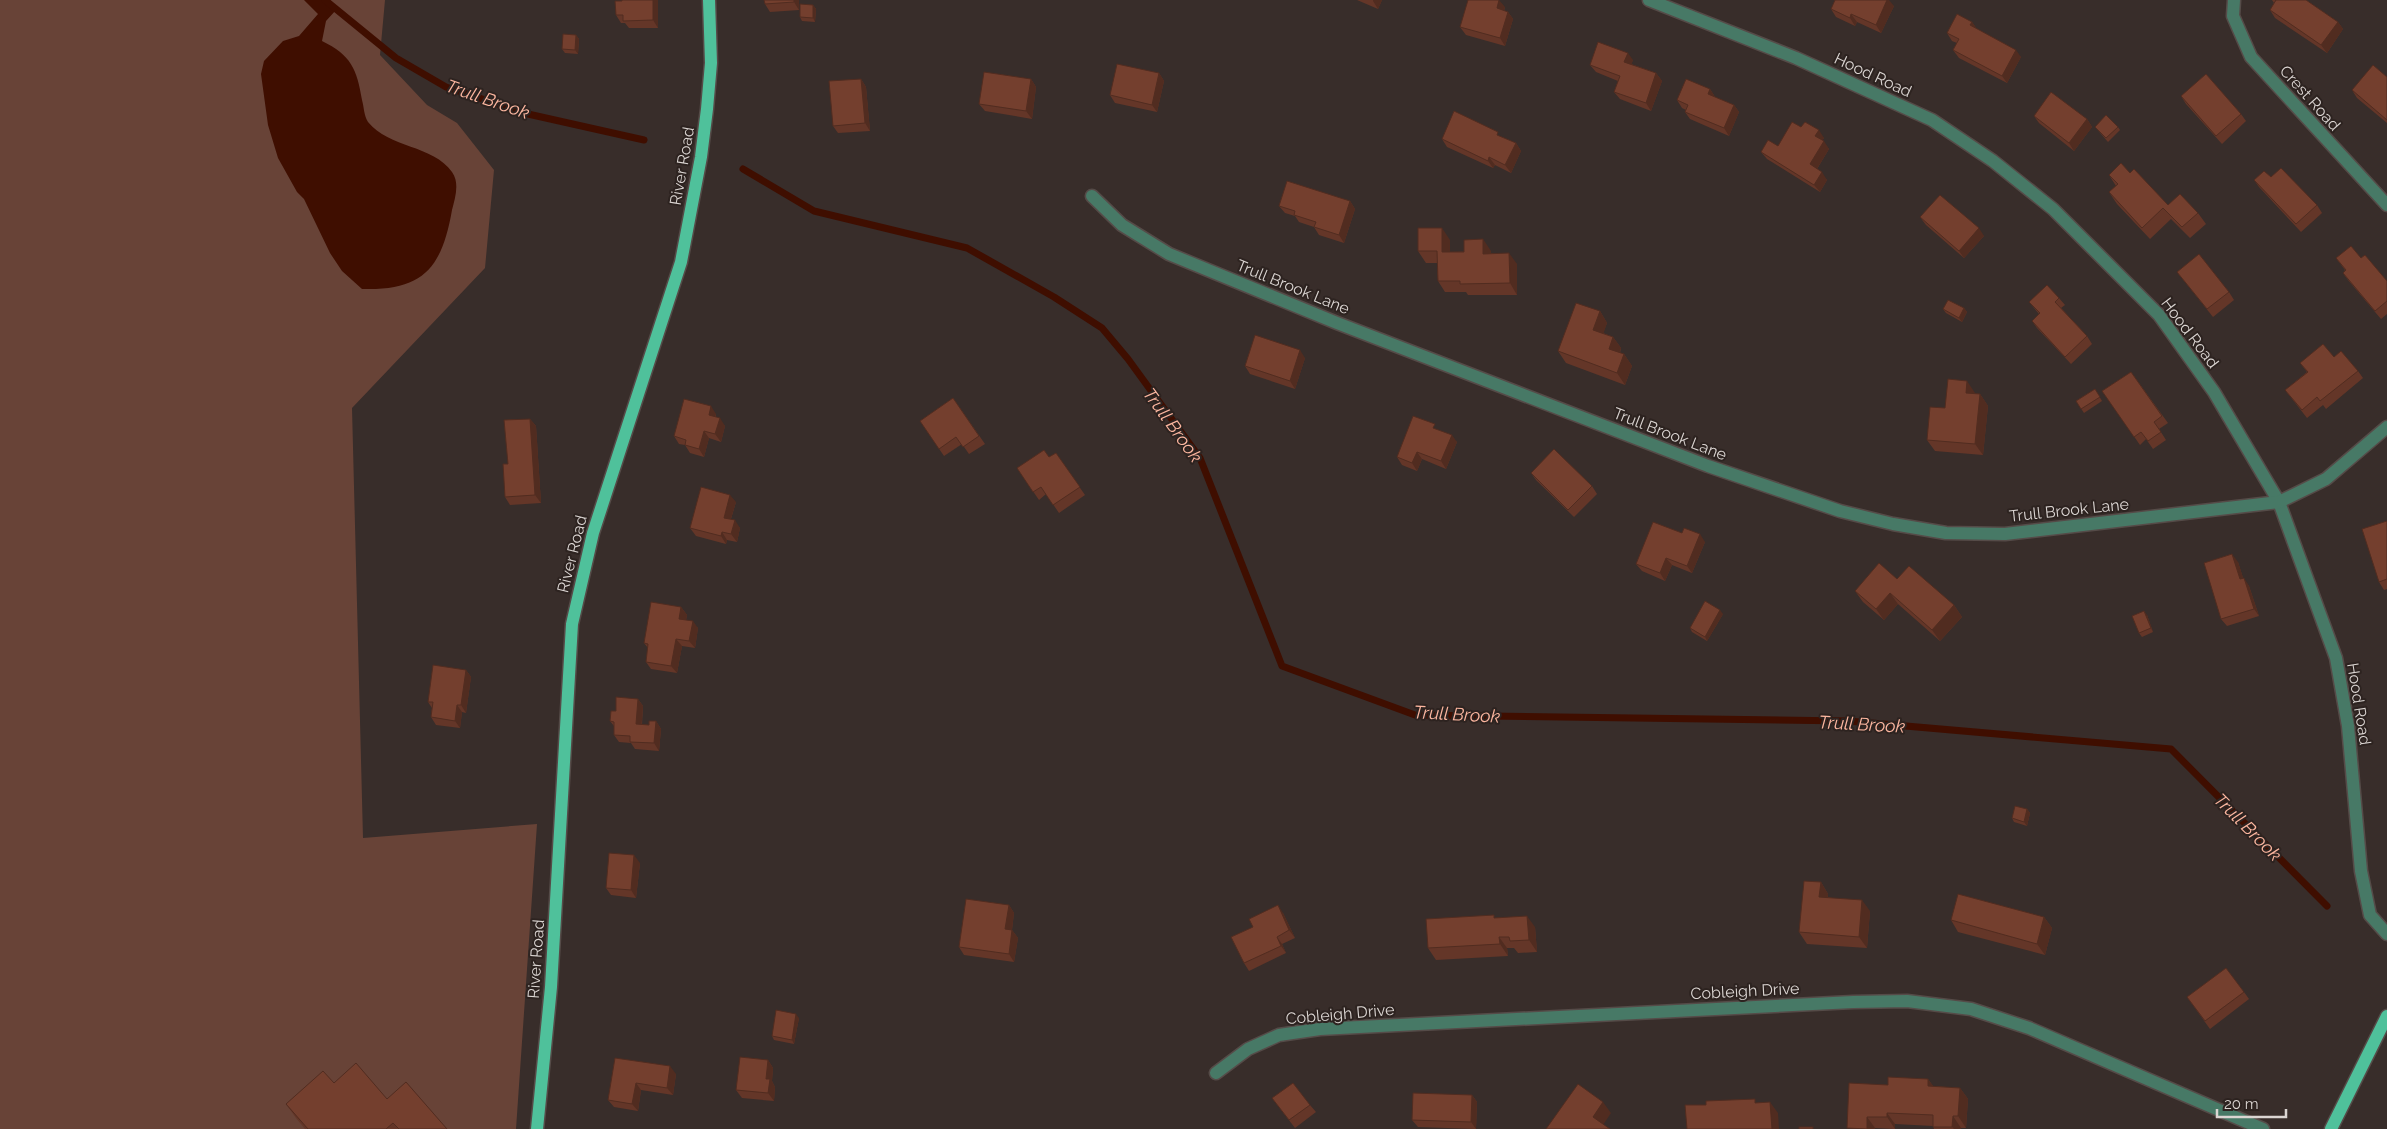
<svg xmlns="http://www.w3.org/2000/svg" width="2387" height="1129" font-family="Raleway,sans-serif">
<rect width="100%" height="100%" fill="#382d2a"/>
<polygon fill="#684337" points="0,0 385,0 380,55 427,105 457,123 494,170 485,268 352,408 363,838 537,824 516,1129 0,1129"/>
<path fill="#3f0e00" d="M304,0H330L336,10L326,21L322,41C351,55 357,69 362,100C364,107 364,116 368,122C389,148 433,145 452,172C460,183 455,198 452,210C442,267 424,291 362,289L342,271L330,253L304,199L297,192L278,158L268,125L261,74L264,61L283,41L299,36L318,14Z"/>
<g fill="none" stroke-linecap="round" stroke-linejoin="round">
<g stroke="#3f0e00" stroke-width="7">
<polyline points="325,0 396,58 446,87 528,114 644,140"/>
<polyline points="743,169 814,211 967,248 1054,297 1102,328 1128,359 1200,458 1282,666 1415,715 1848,721 2171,749 2327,906"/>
</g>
<defs>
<g id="minor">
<polyline points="1649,0 1796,58 1932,120 1993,161 2053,209 2159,315 2214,392 2279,502 2336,658 2348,726 2361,871 2370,915 2387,934"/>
<polyline points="2234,0 2233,16 2251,57 2387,205"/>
<polyline points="1092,196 1122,225 1169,254 1337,323 1708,466 1840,511 1893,524 1946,533 2005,534 2279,502 2326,479 2387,427"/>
<polyline points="1216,1073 1248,1049 1279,1035 1320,1029 1853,1002 1907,1001 1971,1009 2029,1028 2263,1129"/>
</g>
<g id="major">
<polyline points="537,1129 551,987 572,624 593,533 681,262 701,157 707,109 711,63 709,0"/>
<polyline points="2331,1129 2387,1016"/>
</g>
</defs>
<use href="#minor" stroke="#554b48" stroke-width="15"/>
<use href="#major" stroke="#554b48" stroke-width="15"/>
<use href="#minor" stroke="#477966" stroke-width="12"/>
<use href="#major" stroke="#4fc19b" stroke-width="12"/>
</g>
<g fill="#643628">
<polygon points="622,0 658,0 658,28 629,28 625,23 621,23 616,15"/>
<polygon points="764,0 799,0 799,10 770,12 765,4"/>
<polygon points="1357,0 1382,0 1378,9"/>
<polygon points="2272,0 2306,0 2338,22 2343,29 2327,53 2275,18 2270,10 2274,3"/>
<polygon points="813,5 816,9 815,22 802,21 800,17"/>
<polygon points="1894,6 1881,33 1857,22 1855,26 1836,17 1831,9"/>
<polygon points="1505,7 1504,11 1508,12 1513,19 1505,46 1466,35 1460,27"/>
<polygon points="1972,22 1976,28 2021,57 2007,83 1959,58 1953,50 1957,43 1952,41 1947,33"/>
<polygon points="576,35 579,39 578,54 565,53 562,49"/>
<polygon points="1633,60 1631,64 1656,73 1662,81 1651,111 1620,99 1614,92 1618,81 1596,72 1590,65"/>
<polygon points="1159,73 1164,81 1157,112 1115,103 1110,95"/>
<polygon points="2387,77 2387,123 2357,98 2352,90"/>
<polygon points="861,79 866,87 870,131 838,133 833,126"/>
<polygon points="1031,79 1036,87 1032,119 985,111 979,104"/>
<polygon points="1710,89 1715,97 1734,105 1739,112 1729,136 1690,119 1685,112 1686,110 1682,108 1677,100"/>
<polygon points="2181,96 2241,114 2246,121 2222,144 2186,104"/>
<polygon points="2034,116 2087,119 2092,127 2074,151 2039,123"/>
<polygon points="1801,127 1824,138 1822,140 1829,149 1817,169 1827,180 1820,192 1767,159 1761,152 1778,146"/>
<polygon points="2095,127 2118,127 2120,130 2108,142"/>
<polygon points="1502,137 1516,143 1521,151 1511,173 1495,165 1493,168 1447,147 1442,139"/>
<polygon points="2130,173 2168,205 2198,213 2206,224 2190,238 2171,219 2150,239 2117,204 2109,192 2116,186 2109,175"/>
<polygon points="2271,177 2317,205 2322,213 2301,232 2259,187 2254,180"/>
<polygon points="1350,201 1355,209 1344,243 1319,235 1314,227 1299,222 1295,216 1285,213 1279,206"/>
<polygon points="1920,217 1984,236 1964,258 1926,225"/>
<polygon points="1450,240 1450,252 1491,251 1491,253 1517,264 1517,295 1468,295 1466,292 1445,292 1438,281 1437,263 1426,263 1418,251"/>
<polygon points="2336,258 2361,258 2387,281 2387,314 2381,319 2348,280 2343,273 2345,270"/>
<polygon points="2177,272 2229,292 2234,300 2213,317"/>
<polygon points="2059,298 2065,305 2061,308 2087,336 2092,344 2071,364 2037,328 2032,321 2039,314 2029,302"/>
<polygon points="1964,308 1967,312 1962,322 1946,313 1943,309"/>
<polygon points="1600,311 1607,323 1603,333 1613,337 1621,348 1620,353 1624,354 1632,366 1625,385 1566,363 1558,351"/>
<polygon points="2334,357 2358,371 2363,378 2326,409 2323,405 2307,418 2285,390 2307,372 2300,363"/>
<polygon points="1305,358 1295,389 1250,374 1245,366"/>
<polygon points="2131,372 2168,423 2159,429 2166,440 2153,449 2146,439 2140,445 2102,391"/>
<polygon points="2095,389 2102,401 2084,413 2076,401"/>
<polygon points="1975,393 1975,394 1980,394 1988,406 1983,455 1935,451 1927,440 1945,408"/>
<polygon points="953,398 985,444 969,454 962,444 944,456 920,421"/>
<polygon points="716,414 716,417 725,426 721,442 709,438 704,457 690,453 685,445 679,444 674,436"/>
<polygon points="530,419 536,426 541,503 510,505 505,497 508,464"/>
<polygon points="1439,430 1457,442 1446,469 1422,459 1417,471 1402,465 1397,457"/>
<polygon points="1056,453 1085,495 1059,513 1046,494 1039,500 1017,468 1049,457"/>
<polygon points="1531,473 1592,486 1597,494 1574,517 1536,480"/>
<polygon points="736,502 731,519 740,528 737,542 727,540 726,544 696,536 690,528"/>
<polygon points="2387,521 2387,589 2384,590 2379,582"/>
<polygon points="1705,542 1692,573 1672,565 1665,581 1642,571 1636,564"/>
<polygon points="2238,562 2243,578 2249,586 2259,616 2227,626 2221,619"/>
<polygon points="1897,579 1954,605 1962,617 1940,641 1898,604 1884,620 1863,602 1855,591"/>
<polygon points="681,607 687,615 686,620 698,628 695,648 682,646 677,673 651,669 646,662 648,648 644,643"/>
<polygon points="1723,614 1707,641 1692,632 1690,628"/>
<polygon points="2147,615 2153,632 2142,637 2139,633"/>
<polygon points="466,670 471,677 466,713 462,712 460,728 436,725 431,717 432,708 428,702"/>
<polygon points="638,699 643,706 642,725 649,725 656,721 661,729 659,751 635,749 631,743 619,742 614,735 614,726 610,721 616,711"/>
<polygon points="2027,809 2030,813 2027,826 2014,822 2012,818"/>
<polygon points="640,863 636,898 611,895 606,888"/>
<polygon points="1821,882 1828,894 1828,897 1870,911 1867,948 1807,944 1799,932"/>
<polygon points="1009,905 1014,913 1012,930 1018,938 1014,962 964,955 959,947"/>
<polygon points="1283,913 1295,938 1282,944 1286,953 1249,971 1244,963"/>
<polygon points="2044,917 2052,928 2045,955 1958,932 1951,920"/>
<polygon points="1497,918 1535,927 1537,952 1518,953 1514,948 1507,948 1508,956 1436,960 1428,948"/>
<polygon points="2244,992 2249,999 2210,1029 2187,997"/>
<polygon points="799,1018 794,1044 774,1040 772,1036"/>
<polygon points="615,1058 676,1074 673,1095 641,1090 638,1111 614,1107 608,1100"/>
<polygon points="768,1060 773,1068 772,1081 775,1087 774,1101 742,1098 736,1090"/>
<polygon points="1928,1079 1933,1086 1960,1088 1968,1099 1966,1128 1961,1128 1961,1129 1934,1129 1933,1126 1895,1124 1895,1129 1875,1128 1875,1129 1847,1128 1888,1085"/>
<polygon points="1472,1095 1477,1102 1476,1129 1418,1127 1412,1120"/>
<polygon points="1272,1098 1310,1105 1316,1112 1295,1128"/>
<polygon points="387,1099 447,1129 305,1129 296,1118 286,1104"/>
</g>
<g fill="#512c20">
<polygon points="653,0 658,0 658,28 653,20"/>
<polygon points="794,0 799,0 799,10 794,2"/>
<polygon points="1373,0 1382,0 1378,9 1373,1"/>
<polygon points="1499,0 1505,7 1502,16 1497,8"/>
<polygon points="1887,0 1889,0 1894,6 1881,33 1876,25"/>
<polygon points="813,5 816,9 815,22 813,18"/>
<polygon points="1508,12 1513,19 1505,46 1500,38"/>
<polygon points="1851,14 1857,22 1855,26 1850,18"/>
<polygon points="1972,22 1977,29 1970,25"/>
<polygon points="2338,22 2343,29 2327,53 2321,45"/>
<polygon points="576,35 579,39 578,54 575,50"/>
<polygon points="2016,50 2021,57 2007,83 2002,76"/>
<polygon points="1628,53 1633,60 1630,69 1624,62"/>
<polygon points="1159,73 1164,81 1157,112 1152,105"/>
<polygon points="1656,73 1662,81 1651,111 1646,103"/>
<polygon points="861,79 866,87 870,131 865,123"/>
<polygon points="1031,79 1036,87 1032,119 1026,111"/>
<polygon points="1710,89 1715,97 1708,94"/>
<polygon points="1734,105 1739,112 1729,136 1724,128"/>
<polygon points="2087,119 2092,127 2074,151 2069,143"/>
<polygon points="1819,130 1824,138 1821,143 1815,136"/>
<polygon points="1824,141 1829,149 1815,172 1810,164"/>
<polygon points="1516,143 1521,151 1511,173 1505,165"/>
<polygon points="1489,157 1495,165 1493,168 1488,161"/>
<polygon points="1822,172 1827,180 1820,192 1814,185"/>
<polygon points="1350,201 1355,209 1344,243 1339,235"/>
<polygon points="1442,228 1450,240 1450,263 1442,252"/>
<polygon points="1979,228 1984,236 1964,258 1959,251"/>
<polygon points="1483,239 1491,251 1491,265 1483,254"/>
<polygon points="1509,253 1517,264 1517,295 1510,283"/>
<polygon points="1964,308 1967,312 1962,322 1959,318"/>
<polygon points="1600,311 1607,323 1601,341 1593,330"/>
<polygon points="1613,337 1621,348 1617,360 1609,349"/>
<polygon points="1300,350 1305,358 1295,389 1290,381"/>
<polygon points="1624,354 1632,366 1625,385 1617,373"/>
<polygon points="1967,381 1975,393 1974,404 1966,393"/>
<polygon points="1980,394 1988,406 1983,455 1975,444"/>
<polygon points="711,406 716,414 714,422 709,415"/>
<polygon points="720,418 725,426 721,442 715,434"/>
<polygon points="530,419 536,426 541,503 535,495"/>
<polygon points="704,431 709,438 704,457 699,449"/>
<polygon points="1452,435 1457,442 1446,469 1441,461"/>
<polygon points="1417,452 1422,459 1417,471 1412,463"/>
<polygon points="730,495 736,502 729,525 724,518"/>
<polygon points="735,520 740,528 737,542 731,534"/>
<polygon points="722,532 727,540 726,544 721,536"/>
<polygon points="1700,534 1705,542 1692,573 1687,566"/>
<polygon points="2232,554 2238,562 2246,587 2240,579"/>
<polygon points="1666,558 1672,565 1665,581 1660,573"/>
<polygon points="2244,578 2249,586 2259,616 2254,609"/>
<polygon points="1890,593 1898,604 1884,620 1876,609"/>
<polygon points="1954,605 1962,617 1940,641 1932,630"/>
<polygon points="681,607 687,615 685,626 679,619"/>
<polygon points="1720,610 1723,614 1707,641 1705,637"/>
<polygon points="2144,611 2147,615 2153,632 2151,628"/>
<polygon points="693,621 698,628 695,648 689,641"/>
<polygon points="676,639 682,646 677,673 671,666"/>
<polygon points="466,670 471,677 466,713 461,705"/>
<polygon points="638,699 643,706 641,732 636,724"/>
<polygon points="457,705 462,712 460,728 455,721"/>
<polygon points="656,721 661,729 659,751 654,743"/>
<polygon points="2027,809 2030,813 2027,826 2024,822"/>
<polygon points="634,855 640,863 636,898 631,890"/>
<polygon points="1821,882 1828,894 1827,908 1819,897"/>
<polygon points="1862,900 1870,911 1867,948 1859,937"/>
<polygon points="1009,905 1014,913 1011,937 1005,929"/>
<polygon points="1278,905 1283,913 1295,938 1289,930"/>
<polygon points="1527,916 1535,927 1537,952 1529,940"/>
<polygon points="2044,917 2052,928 2045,955 2037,944"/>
<polygon points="1012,930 1018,938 1014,962 1009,954"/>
<polygon points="1277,937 1282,944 1286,953 1281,946"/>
<polygon points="1499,937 1507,948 1508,956 1500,944"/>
<polygon points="796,1014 799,1018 794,1044 792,1040"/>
<polygon points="768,1060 773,1068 772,1081 775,1087 774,1101 768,1093 766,1079"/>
<polygon points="670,1066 676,1074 673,1095 667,1088"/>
<polygon points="1928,1079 1936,1090 1928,1086"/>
<polygon points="636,1083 641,1090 638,1111 632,1104"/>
<polygon points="1960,1088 1968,1099 1966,1128 1958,1116"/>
<polygon points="1472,1095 1477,1102 1476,1129 1471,1122"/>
<polygon points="1603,1102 1611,1113 1601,1128 1593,1117"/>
<polygon points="1770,1102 1778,1113 1779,1129 1772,1129"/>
<polygon points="1887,1113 1895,1124 1895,1129 1887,1117"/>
<polygon points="1953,1116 1961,1128 1961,1129 1954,1129 1952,1127"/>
<polygon points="1867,1117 1875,1128 1875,1129 1867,1129"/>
</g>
<g fill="#743f2e" stroke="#512c20">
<polygon points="622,0 653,0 653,20 623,21 623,15 616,15 615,1 622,1"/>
<polygon points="764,0 794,0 794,2 765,4"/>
<polygon points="1468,0 1499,0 1497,8 1508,12 1500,38 1460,27"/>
<polygon points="1835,0 1887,0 1876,25 1851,14 1850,18 1831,9"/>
<polygon points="2275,0 2306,0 2338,22 2321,45 2270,10 2276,0"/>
<polygon points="800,4 813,5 813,18 800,17"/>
<polygon points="1957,14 1972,22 1970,25 2016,50 2002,76 1953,50 1959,39 1947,33"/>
<polygon points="563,34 576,35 575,50 562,49"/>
<polygon points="1598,42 1628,53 1624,62 1656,73 1646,103 1614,92 1620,76 1590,65"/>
<polygon points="1117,64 1159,73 1152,105 1110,95"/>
<polygon points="2373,65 2387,77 2387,120 2352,90"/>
<polygon points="984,72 1031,79 1026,111 979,104"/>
<polygon points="2206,74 2241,114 2216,136 2181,96"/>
<polygon points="861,79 865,123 833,126 829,81"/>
<polygon points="1686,79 1710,89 1708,94 1734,105 1724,128 1685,112 1688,105 1677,100"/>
<polygon points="2051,92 2087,119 2069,143 2034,116"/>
<polygon points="1454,111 1498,132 1497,135 1516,143 1505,165 1489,157 1488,161 1442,139"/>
<polygon points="2106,115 2118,127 2106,138 2095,127"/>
<polygon points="1792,122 1801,127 1805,122 1819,130 1815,136 1824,141 1810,164 1822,172 1814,185 1761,152 1768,140 1778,146"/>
<polygon points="2121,163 2130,173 2134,169 2168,205 2180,194 2198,213 2182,227 2163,208 2142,228 2109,192 2118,184 2109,175"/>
<polygon points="2281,168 2317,205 2296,224 2254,180 2264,171 2271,177"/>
<polygon points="1287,181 1350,201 1339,235 1314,227 1316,222 1294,215 1295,211 1279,206"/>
<polygon points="1940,195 1979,228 1959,251 1920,217"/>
<polygon points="1418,228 1442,228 1442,252 1464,252 1464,240 1483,239 1483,254 1509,253 1510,283 1460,284 1460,281 1438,281 1437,251 1418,251"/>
<polygon points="2351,246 2361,258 2365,255 2387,281 2387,301 2375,311 2343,273 2346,270 2336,258"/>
<polygon points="2199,254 2229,292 2207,309 2177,272"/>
<polygon points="2047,285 2059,298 2055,302 2087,336 2065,357 2032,321 2040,313 2029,302"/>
<polygon points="1948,300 1964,308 1959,318 1943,309"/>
<polygon points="1576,303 1600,311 1593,330 1613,337 1609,349 1624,354 1617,373 1558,351"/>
<polygon points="1255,335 1300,350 1290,381 1245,366"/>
<polygon points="2323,344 2334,357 2341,351 2358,371 2320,401 2317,397 2302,410 2285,390 2308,372 2300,363"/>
<polygon points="2131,372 2162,416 2154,422 2161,432 2148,441 2141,432 2134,437 2102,391"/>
<polygon points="1948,379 1967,381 1966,393 1980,394 1975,444 1927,440 1930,407 1945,408"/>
<polygon points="2095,389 2100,397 2081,409 2076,401"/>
<polygon points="953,398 979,436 963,447 956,437 939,449 920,421"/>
<polygon points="684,399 711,406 709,415 720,418 715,434 704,431 699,449 685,445 686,440 674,436"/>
<polygon points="1413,416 1435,424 1433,428 1452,435 1441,461 1417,452 1412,463 1397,457"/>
<polygon points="530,419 535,495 505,497 503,464 508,464 504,420"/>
<polygon points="1554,449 1592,486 1568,510 1531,473"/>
<polygon points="1044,450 1049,457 1056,453 1080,487 1053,505 1041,487 1033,492 1017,468"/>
<polygon points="701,487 730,495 724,518 735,520 731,534 722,532 721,536 690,528"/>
<polygon points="2387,521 2387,579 2379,582 2362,529"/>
<polygon points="1653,522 1682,533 1684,528 1700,534 1687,566 1666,558 1660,573 1636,564"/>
<polygon points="2232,554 2240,579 2244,578 2254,609 2221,619 2204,563"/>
<polygon points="1879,563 1897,579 1909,566 1954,605 1932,630 1890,593 1876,609 1855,591"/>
<polygon points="1705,601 1720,610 1705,637 1690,628"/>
<polygon points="651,602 681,607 679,619 693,621 689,641 676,639 671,666 646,662 648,644 644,643"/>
<polygon points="2144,611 2151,628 2139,633 2132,616"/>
<polygon points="433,665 466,670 461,705 457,705 455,721 431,717 433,702 428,702"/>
<polygon points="616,697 638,699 636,724 649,725 649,721 656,721 654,743 630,742 630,736 614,735 614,722 610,721 611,711 616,711"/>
<polygon points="2015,806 2027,809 2024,822 2012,818"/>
<polygon points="609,853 634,855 631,890 606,888"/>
<polygon points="1804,881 1821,882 1819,897 1862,900 1859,937 1799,932"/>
<polygon points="1958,894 2044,917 2037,944 1951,920"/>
<polygon points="966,899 1009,905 1005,929 1012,930 1009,954 959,947"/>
<polygon points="1278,905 1289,930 1277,937 1281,946 1244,963 1231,937 1253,927 1249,919"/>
<polygon points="1494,915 1494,918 1527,916 1529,940 1510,941 1509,937 1499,937 1500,944 1428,948 1426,919"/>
<polygon points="2226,968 2244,992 2205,1021 2187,997"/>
<polygon points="776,1010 796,1014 792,1040 772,1036"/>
<polygon points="740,1057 768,1060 766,1079 770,1079 768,1093 736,1090"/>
<polygon points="615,1058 670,1066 667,1088 636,1083 632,1104 608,1100"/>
<polygon points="356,1063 387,1099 406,1082 447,1129 399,1129 393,1123 386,1129 308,1129 286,1104 323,1071 334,1083"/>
<polygon points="1888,1077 1928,1079 1928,1086 1960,1088 1958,1116 1953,1116 1952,1127 1933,1127 1933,1115 1887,1113 1887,1117 1867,1117 1867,1129 1847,1128 1849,1083 1888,1085"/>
<polygon points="1293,1083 1310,1105 1289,1120 1272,1098"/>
<polygon points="1578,1084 1603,1102 1593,1117 1610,1129 1546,1129"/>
<polygon points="1413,1093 1472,1095 1471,1122 1412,1120"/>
<polygon points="1755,1099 1755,1103 1770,1102 1772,1129 1687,1129 1685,1105 1706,1105 1706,1101"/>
<rect x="1799" y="1127" width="14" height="2"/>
</g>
<g text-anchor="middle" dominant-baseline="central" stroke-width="4" stroke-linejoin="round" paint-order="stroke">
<g font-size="16" fill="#dbd5d2" stroke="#2d2320">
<text transform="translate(1873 75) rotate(25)">Hood Road</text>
<text transform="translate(2310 98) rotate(48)">Crest Road</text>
<text transform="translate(682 166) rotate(-80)">River Road</text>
<text transform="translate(1293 287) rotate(22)">Trull Brook Lane</text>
<text transform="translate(2190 333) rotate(53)">Hood Road</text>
<text transform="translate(1670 434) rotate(21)">Trull Brook Lane</text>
<text transform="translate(2069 510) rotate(-6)">Trull Brook Lane</text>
<text transform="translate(572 554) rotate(-76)">River Road</text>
<text transform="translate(2359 704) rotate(81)">Hood Road</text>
<text transform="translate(536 959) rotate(-86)">River Road</text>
<text transform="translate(1745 991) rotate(-3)">Cobleigh Drive</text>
<text transform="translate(1340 1014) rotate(-5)">Cobleigh Drive</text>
</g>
<g font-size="18" font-style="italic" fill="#fdb7a0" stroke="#2d2320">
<text transform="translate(488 99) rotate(19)">Trull Brook</text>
<text transform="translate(1173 425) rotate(54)">Trull Brook</text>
<text transform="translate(1457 714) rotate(3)">Trull Brook</text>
<text transform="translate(1862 724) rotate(3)">Trull Brook</text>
<text transform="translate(2248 827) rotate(45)">Trull Brook</text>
</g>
</g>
<path d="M2217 1109v8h69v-8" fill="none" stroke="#dbd5d2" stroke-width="2.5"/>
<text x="2224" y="1109" font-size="15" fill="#dbd5d2" stroke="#2d2320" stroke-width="4" paint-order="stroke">20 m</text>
</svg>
